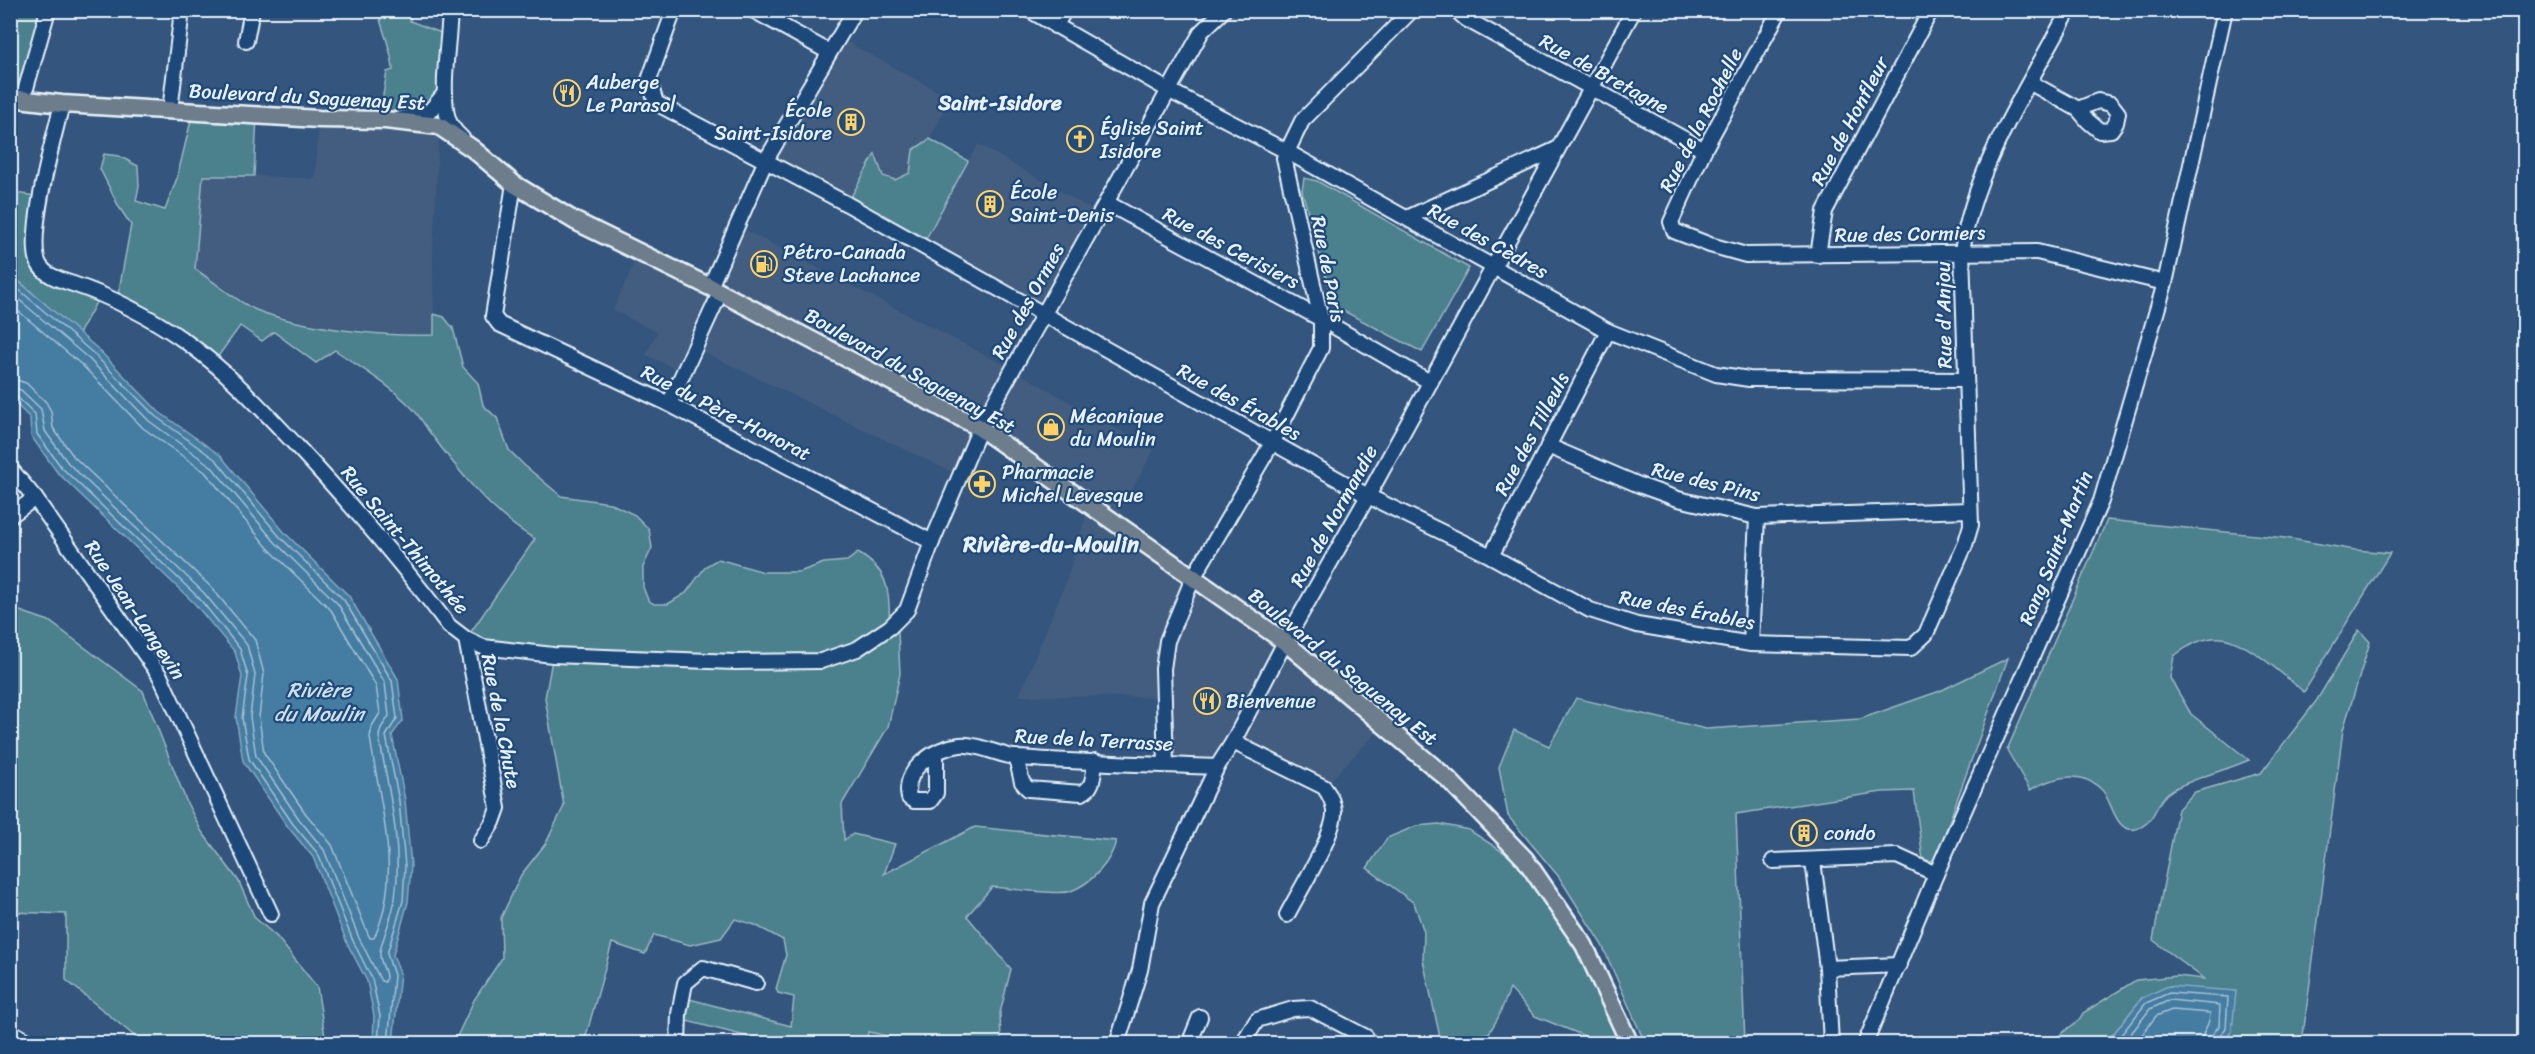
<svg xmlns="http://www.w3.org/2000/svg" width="2535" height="1054" font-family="Sriracha,sans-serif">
<rect width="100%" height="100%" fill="#34557d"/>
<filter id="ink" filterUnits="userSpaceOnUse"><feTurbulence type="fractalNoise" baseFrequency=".0167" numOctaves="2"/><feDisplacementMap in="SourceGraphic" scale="12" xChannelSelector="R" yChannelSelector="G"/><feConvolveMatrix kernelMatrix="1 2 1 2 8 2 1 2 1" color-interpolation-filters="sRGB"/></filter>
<g filter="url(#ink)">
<g fill="#435d7f">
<polygon points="838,37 950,98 930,139 913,150 910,173 895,180 883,176 875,155 847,204 766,160"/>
<polygon points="319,119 439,126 433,256 434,335 406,336 313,325 255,309 195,269 203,176 262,176 315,179"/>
<polygon points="978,144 1100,214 1043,313 922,246"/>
<polygon points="737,226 1012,369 1154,450 1114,522 1384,725 1324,787 1233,742 1217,767 1166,764 1163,697 1019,696 1067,579 1089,505 980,429 960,476 695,348 683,372 646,355 657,332 613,310 639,252 710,287"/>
</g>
<g fill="#4c808d" stroke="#9ab8c2" stroke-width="1.5">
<polygon points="11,11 42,11 18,93 11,92"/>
<path d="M378,11H410V21L449,36L445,93L439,126L385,120L383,95L387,72L393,70C392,49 382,31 378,11Z"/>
<path d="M193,112L257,116L254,176H203L195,269C212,280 239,303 256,310C302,328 384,337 434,335V314L444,317L453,328L463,367L478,383L483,405L497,418L509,450L524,465L561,496L610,503L635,515L649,529L652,548L643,567V587L648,600L654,604H668L686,593L706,566L718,559L764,572H799L824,563L847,561L858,553C892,573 888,592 890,627L898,631L900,674L888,727L842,804L844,840L853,834L895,844L884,874L975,827L1116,841C1111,862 1092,883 1071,891C1061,896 1007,888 992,887L967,916L1011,969L1000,1013L1001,1043H903L888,1036L868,1032L866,1043H764L749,1037L679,1019L682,997L791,1026L794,997L778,993L776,989L786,955L783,940L755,925L735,919L721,938L690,945L654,935L645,954L612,943L584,1043H454L474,1000L502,958L501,918L521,875L546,843L564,806L545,698L553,655L466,639L535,539C494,516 462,475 434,438C426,429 421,417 412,408C390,385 361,368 335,350L316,363L274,332L262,341L240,326L214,362L117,301L131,225L119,207L100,169L104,154L119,156L138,166L139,186L136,201L165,210L177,178Z"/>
<polygon points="930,139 968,161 922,246 847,204 875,154 883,176 895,180 910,173 913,150"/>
<polygon points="1304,178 1317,181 1469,268 1422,352 1334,306 1302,191"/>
<polygon points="10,192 41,197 39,266 101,293 79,334 11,274"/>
<path d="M2107,520L2285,538L2355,550L2390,553L2304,692C2283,675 2249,642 2222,638C2205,636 2187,646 2174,656L2170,678L2191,714L2249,760C2224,771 2195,777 2172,790C2154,801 2157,823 2136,829C2115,834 2112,800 2102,790C2081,769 2053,777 2030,790L2007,750Z"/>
<polygon points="11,608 49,621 143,691 187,803 202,832 238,880 255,918 277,937 317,987 326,1043 143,1043 66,980 66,914 11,912"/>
<polygon points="2359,630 2370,642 2343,730 2302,1043 2222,1043 2232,1031 2142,998 2106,1043 2048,1044 2079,1020 2083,1013 2136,980 2177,976 2204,979 2153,940 2178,809 2195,792 2261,773 2317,700"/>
<polygon points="2008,658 1935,861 1923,860 1914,791 1882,792 1736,814 1745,1043 1645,1043 1602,945 1559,877 1508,816 1499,767 1514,730 1549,746 1576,698 1706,729 1860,719 1940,691"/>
<polygon points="1439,824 1469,830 1514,859 1561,925 1595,984 1620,1043 1596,1043 1592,1039 1535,1016 1510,989 1498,1018 1489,1033 1441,1042 1423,960 1424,932 1414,903 1367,868 1387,838 1416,826"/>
</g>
<g fill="#447ba1" stroke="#86aac4" stroke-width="1.5">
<polygon points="10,274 98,349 159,412 220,455 285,533 349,596 398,679 403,720 392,735 405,800 411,866 408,902 393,955 400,973 393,1043 373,1043 374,1016 367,981 347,943 313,857 288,827 243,761 236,717 242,676 235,652 194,603 57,472 31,436 30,418 11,399"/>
<polygon points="2168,986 2236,991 2232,1031 2222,1043 2106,1043 2142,998"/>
</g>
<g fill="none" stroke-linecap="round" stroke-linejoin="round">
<g stroke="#a6c2d5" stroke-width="1.5">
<polyline points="10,282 94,354 155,416 216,460 280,537 344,600 392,681 397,718 386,736 399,801 405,866 403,901 387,954 394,975 388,1044"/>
<path d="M10,292L89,359L149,421L211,466L275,542L338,604L385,683L389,716L381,728L379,736C388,789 403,843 395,898C393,916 384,933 380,951C378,963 389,971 385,982L381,981L359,938L324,850L299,819L256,756L250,717L255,675L247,645L204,593L68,463L45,431L41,409L21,390L10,387"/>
<path d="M10,304L83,366L143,428L205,472L268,548L331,610L376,686L380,713L372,726L370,737C379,803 404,874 374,938H370L368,934L332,845L306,814L264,753L259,717L264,674L255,640L211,587L74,457L53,428L51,411L46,402L26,383L10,378"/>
<polyline points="10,395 16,396 35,414 37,434 62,468 199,598 240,649 248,676 242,718 249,759 293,824 318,854 353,941 372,979 380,1016 378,1044"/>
<polyline points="2114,1044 2146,1003 2169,993 2228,997 2226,1028 2218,1038 2217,1044"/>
<polyline points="2123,1044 2150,1009 2170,1000 2220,1005 2219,1026 2211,1036 2210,1044"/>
<path d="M2135,1044L2156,1016L2172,1010L2210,1013C2211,1025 2201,1031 2201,1044"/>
</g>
<defs>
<g id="minor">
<path d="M450,10C449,42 441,84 447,115C449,124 455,132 462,138"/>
<path d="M674,10L649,80L656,103L847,204L1368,496L1491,556L1590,610L1637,625L1751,644L1911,648L1926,634L1965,545L1971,525L1962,252C1973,168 2030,84 2069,10"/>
<polyline points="753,10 829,52"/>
<polyline points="1029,10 1170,91 1286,151 1608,331 1716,374 1749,379 1965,380"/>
<polyline points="1456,10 1466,19 1704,150"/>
<polyline points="1780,10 1704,150 1671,222 1674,231 1710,245 1746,255 2037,252 2165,283"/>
<polyline points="1055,26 1065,10"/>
<polyline points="246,41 252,10"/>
<polyline points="2031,83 2078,109 2088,121 2100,131 2111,130 2116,123 2118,113 2111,104 2098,101 2078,109"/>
<polyline points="23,99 48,10"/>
<path d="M62,104C54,136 26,237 39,264C45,276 61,280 73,284C115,298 149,316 185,341C226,370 260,407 294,443C349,502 401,562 449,626L466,639L483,647L553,655L735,662L821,661L857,649L890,627L907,610L932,542L980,428L1202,31L1224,10"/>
<polyline points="170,111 182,10"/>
<polyline points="400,119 429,112 445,93"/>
<polyline points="514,184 493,316 499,324 669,404 932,542"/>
<polyline points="1107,203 1321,319 1430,382"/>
<polyline points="1407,218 1557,149"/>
<polyline points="1818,255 1825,211 1931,10"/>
<polyline points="710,287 766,160 855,10"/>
<polyline points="669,404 720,293"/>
<polyline points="1548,446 1639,485 1678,499 1757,517 1970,510"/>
<polyline points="10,468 35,498 160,676 271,914"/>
<polyline points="10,516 35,498"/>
<polyline points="1491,556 1608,331"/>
<polyline points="466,639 498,808 493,822 481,841"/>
<polyline points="1751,644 1757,517"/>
<path d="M1233,742L1324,787C1329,794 1334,803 1334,812C1335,835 1298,893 1287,915"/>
<path d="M936,753V793L930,801H914L909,798C902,769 935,748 960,745C976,743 1001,756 1019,758C1084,763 1151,764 1217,767"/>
<path d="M1016,757L1022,782L1028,789L1082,793C1095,787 1093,773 1095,761"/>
<polyline points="1166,764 1163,669 1167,641 1193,578 1272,443 1321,348 1321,319 1284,158 1302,121 1412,10"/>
<polyline points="1773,861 1897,856 1936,874"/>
<polyline points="1813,861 1827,968 1831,1044"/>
<polyline points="1827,968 1899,965"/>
<polyline points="10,1031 33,1044"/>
<polyline points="678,1044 679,1014 685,983 703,968 756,983"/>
<polyline points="1117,1044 1140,970 1152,903 1217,767 1233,742 1285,642 1368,496 1634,10"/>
<polyline points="1189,1044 1200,1017"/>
<polyline points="1242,1044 1257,1020 1293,1009 1310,1008 1366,1037 1369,1044"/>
<polyline points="1865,1044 1936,874 2101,501 2165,283 2225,10"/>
</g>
<polyline id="major" points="10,98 62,104 319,119 385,120 439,126 473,149 514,184 575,221 710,287 980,428 1285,642 1448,779 1525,859 1584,945 1630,1044"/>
</defs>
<use href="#minor" stroke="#e8f1f8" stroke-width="18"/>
<use href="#major" stroke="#e8f1f8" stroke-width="21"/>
<use href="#minor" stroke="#1f4a7a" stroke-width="14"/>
<use href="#major" stroke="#6d7d8c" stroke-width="16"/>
</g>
</g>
<defs>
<symbol id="restaurant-ring" viewBox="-11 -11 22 22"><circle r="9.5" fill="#1f4a7a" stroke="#ffd166" stroke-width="1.5"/><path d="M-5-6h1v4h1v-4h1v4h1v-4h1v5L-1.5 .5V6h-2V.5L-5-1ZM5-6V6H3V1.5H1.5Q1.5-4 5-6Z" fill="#ffd166"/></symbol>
<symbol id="building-ring" viewBox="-11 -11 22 22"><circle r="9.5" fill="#1f4a7a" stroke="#ffd166" stroke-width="1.5"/><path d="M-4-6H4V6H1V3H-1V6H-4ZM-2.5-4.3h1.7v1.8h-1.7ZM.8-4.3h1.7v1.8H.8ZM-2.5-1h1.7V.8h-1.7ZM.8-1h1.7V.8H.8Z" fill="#ffd166"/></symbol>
<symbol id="church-ring" viewBox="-11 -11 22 22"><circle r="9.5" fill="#1f4a7a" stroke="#ffd166" stroke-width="1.5"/><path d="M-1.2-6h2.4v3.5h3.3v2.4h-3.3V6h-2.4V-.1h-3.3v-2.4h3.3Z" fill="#ffd166"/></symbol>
<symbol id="fuel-ring" viewBox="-11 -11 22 22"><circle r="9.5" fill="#1f4a7a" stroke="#ffd166" stroke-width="1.5"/><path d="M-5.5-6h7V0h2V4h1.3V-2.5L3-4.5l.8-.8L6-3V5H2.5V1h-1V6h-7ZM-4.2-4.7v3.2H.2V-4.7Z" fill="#ffd166"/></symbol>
<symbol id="shop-ring" viewBox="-11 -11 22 22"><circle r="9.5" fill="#1f4a7a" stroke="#ffd166" stroke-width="1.5"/><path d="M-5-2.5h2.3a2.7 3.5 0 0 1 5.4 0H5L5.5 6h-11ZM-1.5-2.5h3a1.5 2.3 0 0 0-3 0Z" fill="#ffd166"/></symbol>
<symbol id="pharmacy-ring" viewBox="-11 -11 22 22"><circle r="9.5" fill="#1f4a7a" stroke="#ffd166" stroke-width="1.5"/><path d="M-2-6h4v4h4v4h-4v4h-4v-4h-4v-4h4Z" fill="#ffd166"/></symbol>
</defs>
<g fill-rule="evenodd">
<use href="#restaurant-ring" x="552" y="78" width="30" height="30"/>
<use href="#building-ring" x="836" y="107" width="30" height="30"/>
<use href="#church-ring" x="1065" y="124" width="30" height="30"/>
<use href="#building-ring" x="975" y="189" width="30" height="30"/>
<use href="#fuel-ring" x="749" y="249" width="30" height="30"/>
<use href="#shop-ring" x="1036" y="412" width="30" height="30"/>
<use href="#pharmacy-ring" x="967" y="469" width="30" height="30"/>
<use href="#restaurant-ring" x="1192" y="686" width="30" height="30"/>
<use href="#building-ring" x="1789" y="818" width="30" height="30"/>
</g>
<g text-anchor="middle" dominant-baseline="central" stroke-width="4.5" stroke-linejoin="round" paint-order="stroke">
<g font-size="20" fill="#e8f1f8" stroke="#1f4a7a">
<text transform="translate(1604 74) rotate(29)">Rue de Bretagne</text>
<text transform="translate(307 97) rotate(3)">Boulevard du Saguenay Est</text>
<text transform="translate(1701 120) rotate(-63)">Rue de la Rochelle</text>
<text transform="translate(1850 121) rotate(-62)">Rue de Honfleur</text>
<text transform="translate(1910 234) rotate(-1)">Rue des Cormiers</text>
<text transform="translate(1488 241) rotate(29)">Rue des Cèdres</text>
<text transform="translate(1231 248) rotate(28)">Rue des Cerisiers</text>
<text transform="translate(1328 269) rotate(79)">Rue de Paris</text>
<text transform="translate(1028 301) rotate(-61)">Rue des Ormes</text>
<text transform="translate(1944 315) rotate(-91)">Rue d'Anjou</text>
<text transform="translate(910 371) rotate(29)">Boulevard du Saguenay Est</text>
<text transform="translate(1239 402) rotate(29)">Rue des Érables</text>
<text transform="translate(726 413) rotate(27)">Rue du Père-Honorat</text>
<text transform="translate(1532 434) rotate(-62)">Rue des Tilleuls</text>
<text transform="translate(1706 482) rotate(14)">Rue des Pins</text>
<text transform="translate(1334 516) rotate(-61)">Rue de Normandie</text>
<text transform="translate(405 540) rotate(50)">Rue Saint-Thimothée</text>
<text transform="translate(2056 548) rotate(-68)">Rang Saint-Martin</text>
<text transform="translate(135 610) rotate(56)">Rue Jean-Langevin</text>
<text transform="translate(1687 610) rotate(11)">Rue des Érables</text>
<text transform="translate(1343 667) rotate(39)">Boulevard du Saguenay Est</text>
<text transform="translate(501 721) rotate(79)">Rue de la Chute</text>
<text transform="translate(1094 740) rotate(3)">Rue de la Terrasse</text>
</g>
<g font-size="20" fill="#e8f1f8" stroke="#1f4a7a" text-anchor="start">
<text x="586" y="82">Auberge<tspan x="586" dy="23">Le Parasol</tspan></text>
<text x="832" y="110" text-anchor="end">École<tspan x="832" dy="23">Saint-Isidore</tspan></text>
<text x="1100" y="128">Église Saint<tspan x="1100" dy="23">Isidore</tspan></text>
<text x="1010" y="192">École<tspan x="1010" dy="23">Saint-Denis</tspan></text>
<text x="783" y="252">Pétro-Canada<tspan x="783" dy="23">Steve Lachance</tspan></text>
<text x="1070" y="416">Mécanique<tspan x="1070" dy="23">du Moulin</tspan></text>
<text x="1002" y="472">Pharmacie<tspan x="1002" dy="23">Michel Levesque</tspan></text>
<text x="1226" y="701">Bienvenue</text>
<text x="1824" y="833">condo</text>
</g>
<g font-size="21" font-weight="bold" fill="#e8f1f8" stroke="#1f4a7a">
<text x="1000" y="103">Saint-Isidore</text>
</g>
<g font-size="21" font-style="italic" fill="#cfdfeb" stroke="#1f4a7a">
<text x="319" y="690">Rivière<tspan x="319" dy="24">du Moulin</tspan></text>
</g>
<g font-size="22" font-weight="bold" fill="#e8f1f8" stroke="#1f4a7a">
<text x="1051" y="544">Rivière-du-Moulin</text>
</g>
</g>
<rect width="2535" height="1054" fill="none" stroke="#1f4a7a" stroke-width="36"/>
<rect x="18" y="18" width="2499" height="1018" fill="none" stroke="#e8f1f8" stroke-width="2" filter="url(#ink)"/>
</svg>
